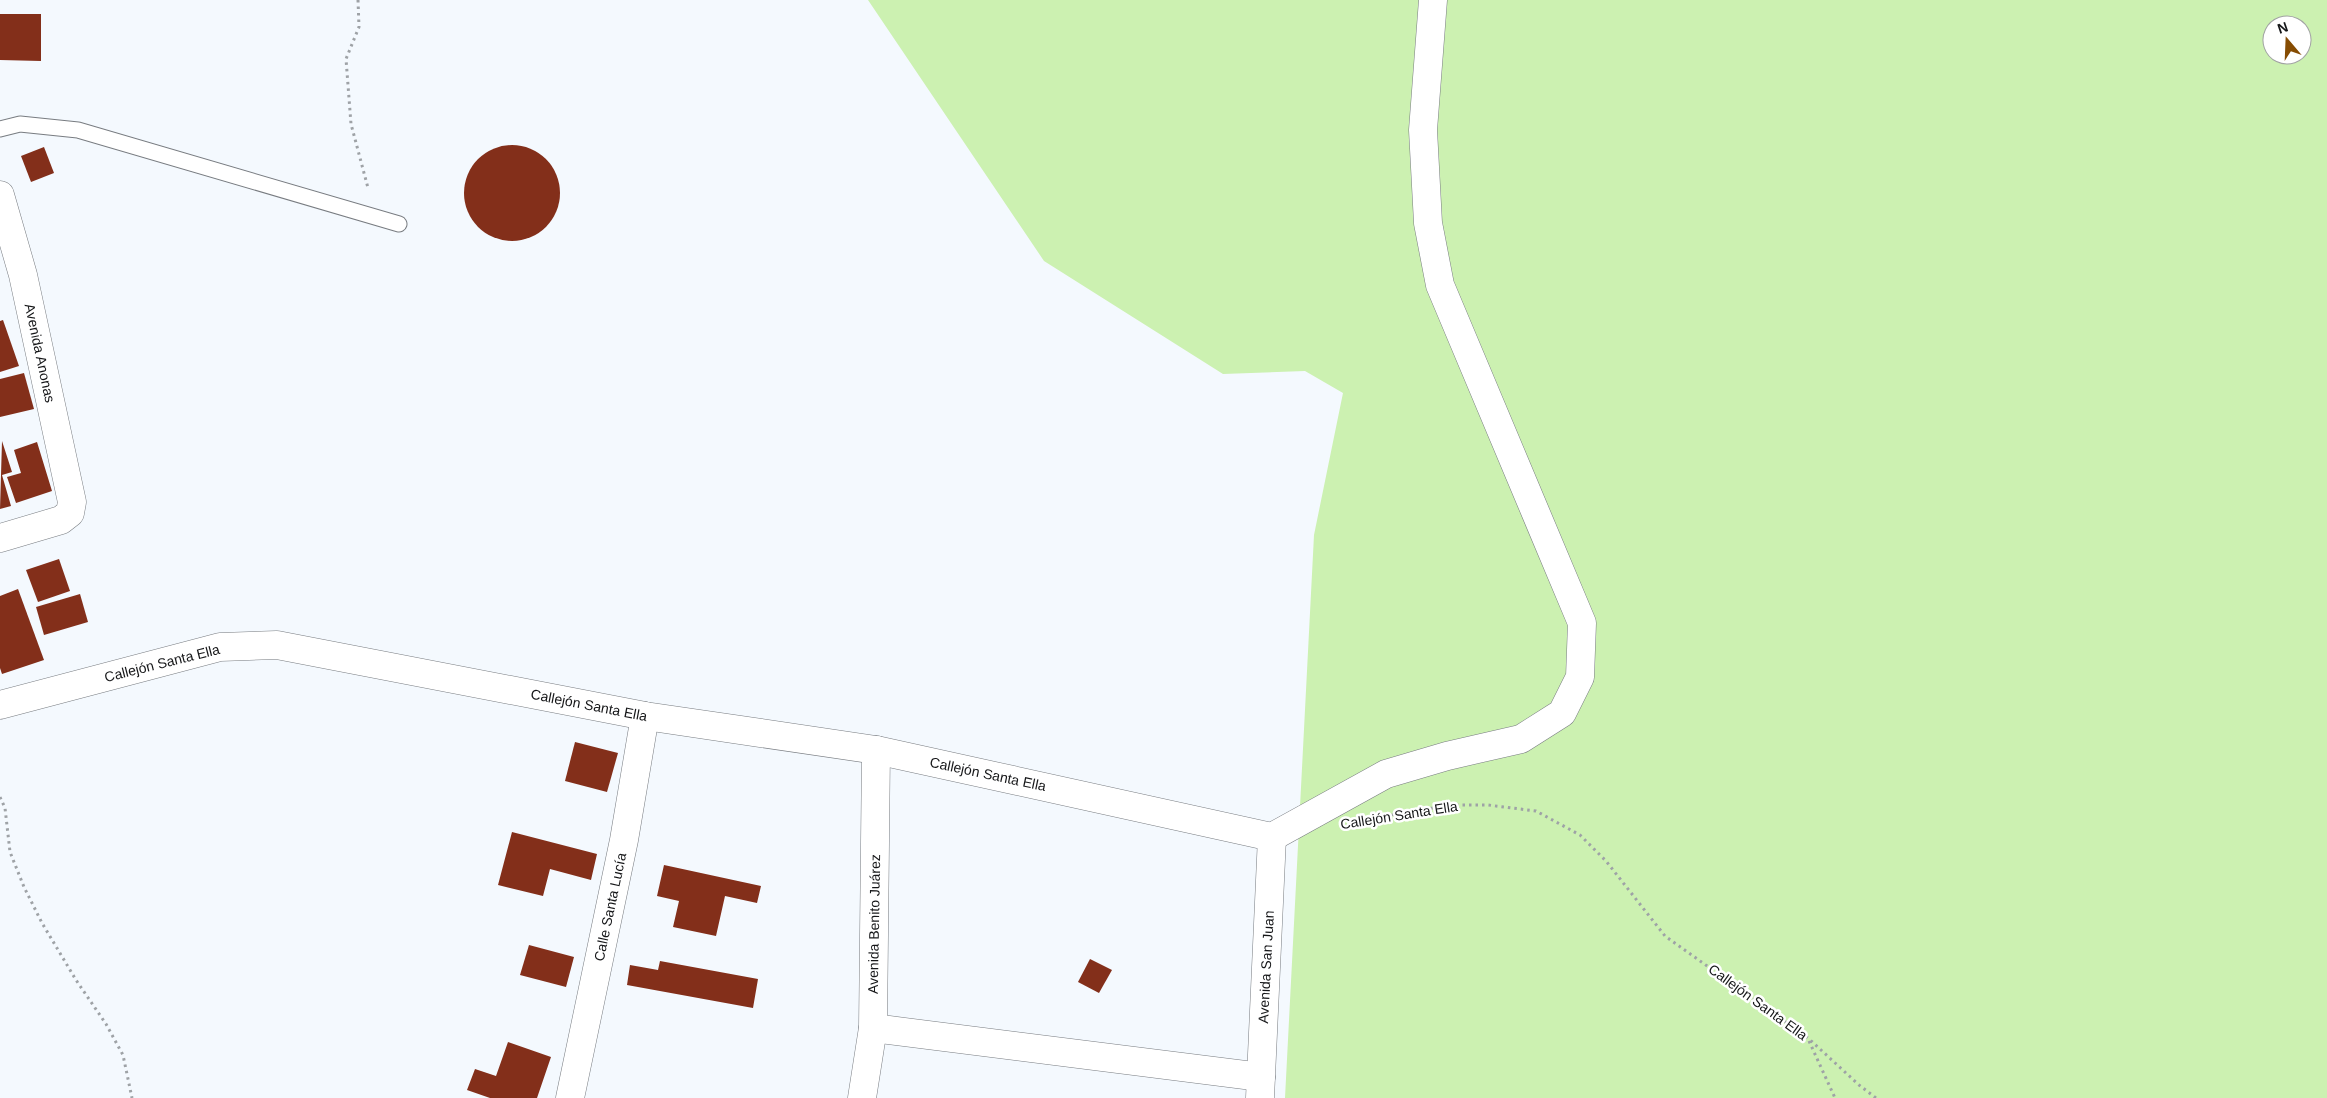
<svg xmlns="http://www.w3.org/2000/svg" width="2327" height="1098" font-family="Helvetica,sans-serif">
<rect width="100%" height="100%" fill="#f4f9fe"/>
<path fill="#ccf1b1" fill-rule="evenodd" d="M868,0H2327V1098H1285L1314,535L1343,393L1305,371L1223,374L1044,261ZM2272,25H2302V55H2272Z"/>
<g fill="#832f1a">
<polygon points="0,14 41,14 41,61 0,60"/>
<circle cx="512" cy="193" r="48"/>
<polygon points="44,147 54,173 31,182 21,156"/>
<polygon points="3,320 19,366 0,372 0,321"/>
<polygon points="24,373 34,409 0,417 0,379"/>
<polygon points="2,441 12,472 2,475 11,506 0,509"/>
<polygon points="37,442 52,491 16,503 7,477 21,473 14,450"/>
<polygon points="59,559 70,591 38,602 26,570"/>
<polygon points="18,589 44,660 2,674 0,668 0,596"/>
<polygon points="80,594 88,622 44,635 36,607"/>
<polygon points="575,742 618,753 607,792 565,781"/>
<polygon points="512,832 597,854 591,880 550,869 543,896 498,885"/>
<polygon points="664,865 761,886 757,903 725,896 716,936 673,927 679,901 657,896"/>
<polygon points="529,945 574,957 566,987 520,975"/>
<polygon points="1090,959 1112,970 1099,993 1078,982"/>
<polygon points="660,961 758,979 753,1008 627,985 630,965 658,970"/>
<polygon points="508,1042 551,1057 537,1098 490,1098 467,1090 475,1069 496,1076"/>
</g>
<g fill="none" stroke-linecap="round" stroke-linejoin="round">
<defs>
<polyline id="service" points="0,129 20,124 78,130 399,224"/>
<g id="minor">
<polyline points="0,195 23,275 72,502 70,513 61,520 0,538"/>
<polyline points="0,705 220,647 277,645 645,716 876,750 1272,837"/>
<polyline points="1272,837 1386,774 1447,756 1521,739 1562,713 1580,677 1582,623 1440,285 1428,223 1423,130 1433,0"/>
<polyline points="873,1028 1261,1077"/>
<polyline points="570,1098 624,840 645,716"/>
<polyline points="862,1098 873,1028 876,750"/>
<polyline points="1260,1098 1272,837"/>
</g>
</defs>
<use href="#service" stroke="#787c81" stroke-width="17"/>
<use href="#minor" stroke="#787c81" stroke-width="29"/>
<g stroke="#9ea2a6" stroke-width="3" stroke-dasharray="2.5 4" stroke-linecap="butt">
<polyline points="358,0 359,27 346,59 351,124 368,188"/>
<polyline points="0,797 5,808 10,852 24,887 42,923 76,980 106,1024 123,1055 132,1098"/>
<polyline points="1379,817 1451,805 1488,805 1536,811 1580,835 1606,861 1665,936 1808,1038 1859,1085 1876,1098"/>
<polyline points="1809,1041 1835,1098"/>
</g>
<use href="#service" stroke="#fff" stroke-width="15"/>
<use href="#minor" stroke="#fff" stroke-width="28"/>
</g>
<g text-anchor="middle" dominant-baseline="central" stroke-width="5" stroke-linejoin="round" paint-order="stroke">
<g font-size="14" fill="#151618" stroke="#fff">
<text transform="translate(40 353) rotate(78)">Avenida Anonas</text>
<text transform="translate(162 663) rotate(-14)">Callejón Santa Ella</text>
<text transform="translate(589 705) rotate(11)">Callejón Santa Ella</text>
<text transform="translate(988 774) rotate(12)">Callejón Santa Ella</text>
<text transform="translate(1399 815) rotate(-9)">Callejón Santa Ella</text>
<text transform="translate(610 907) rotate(-78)">Calle Santa Lucía</text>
<text transform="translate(874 924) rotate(-89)">Avenida Benito Juárez</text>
<text transform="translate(1266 967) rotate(-87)">Avenida San Juan</text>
<text transform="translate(1758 1002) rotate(36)">Callejón Santa Ella</text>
</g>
</g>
<g transform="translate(2287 40) rotate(341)"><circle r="24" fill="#ffffff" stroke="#a1a2a3"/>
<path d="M0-4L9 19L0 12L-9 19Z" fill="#864c02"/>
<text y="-8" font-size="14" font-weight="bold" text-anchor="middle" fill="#151618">N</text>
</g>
</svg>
